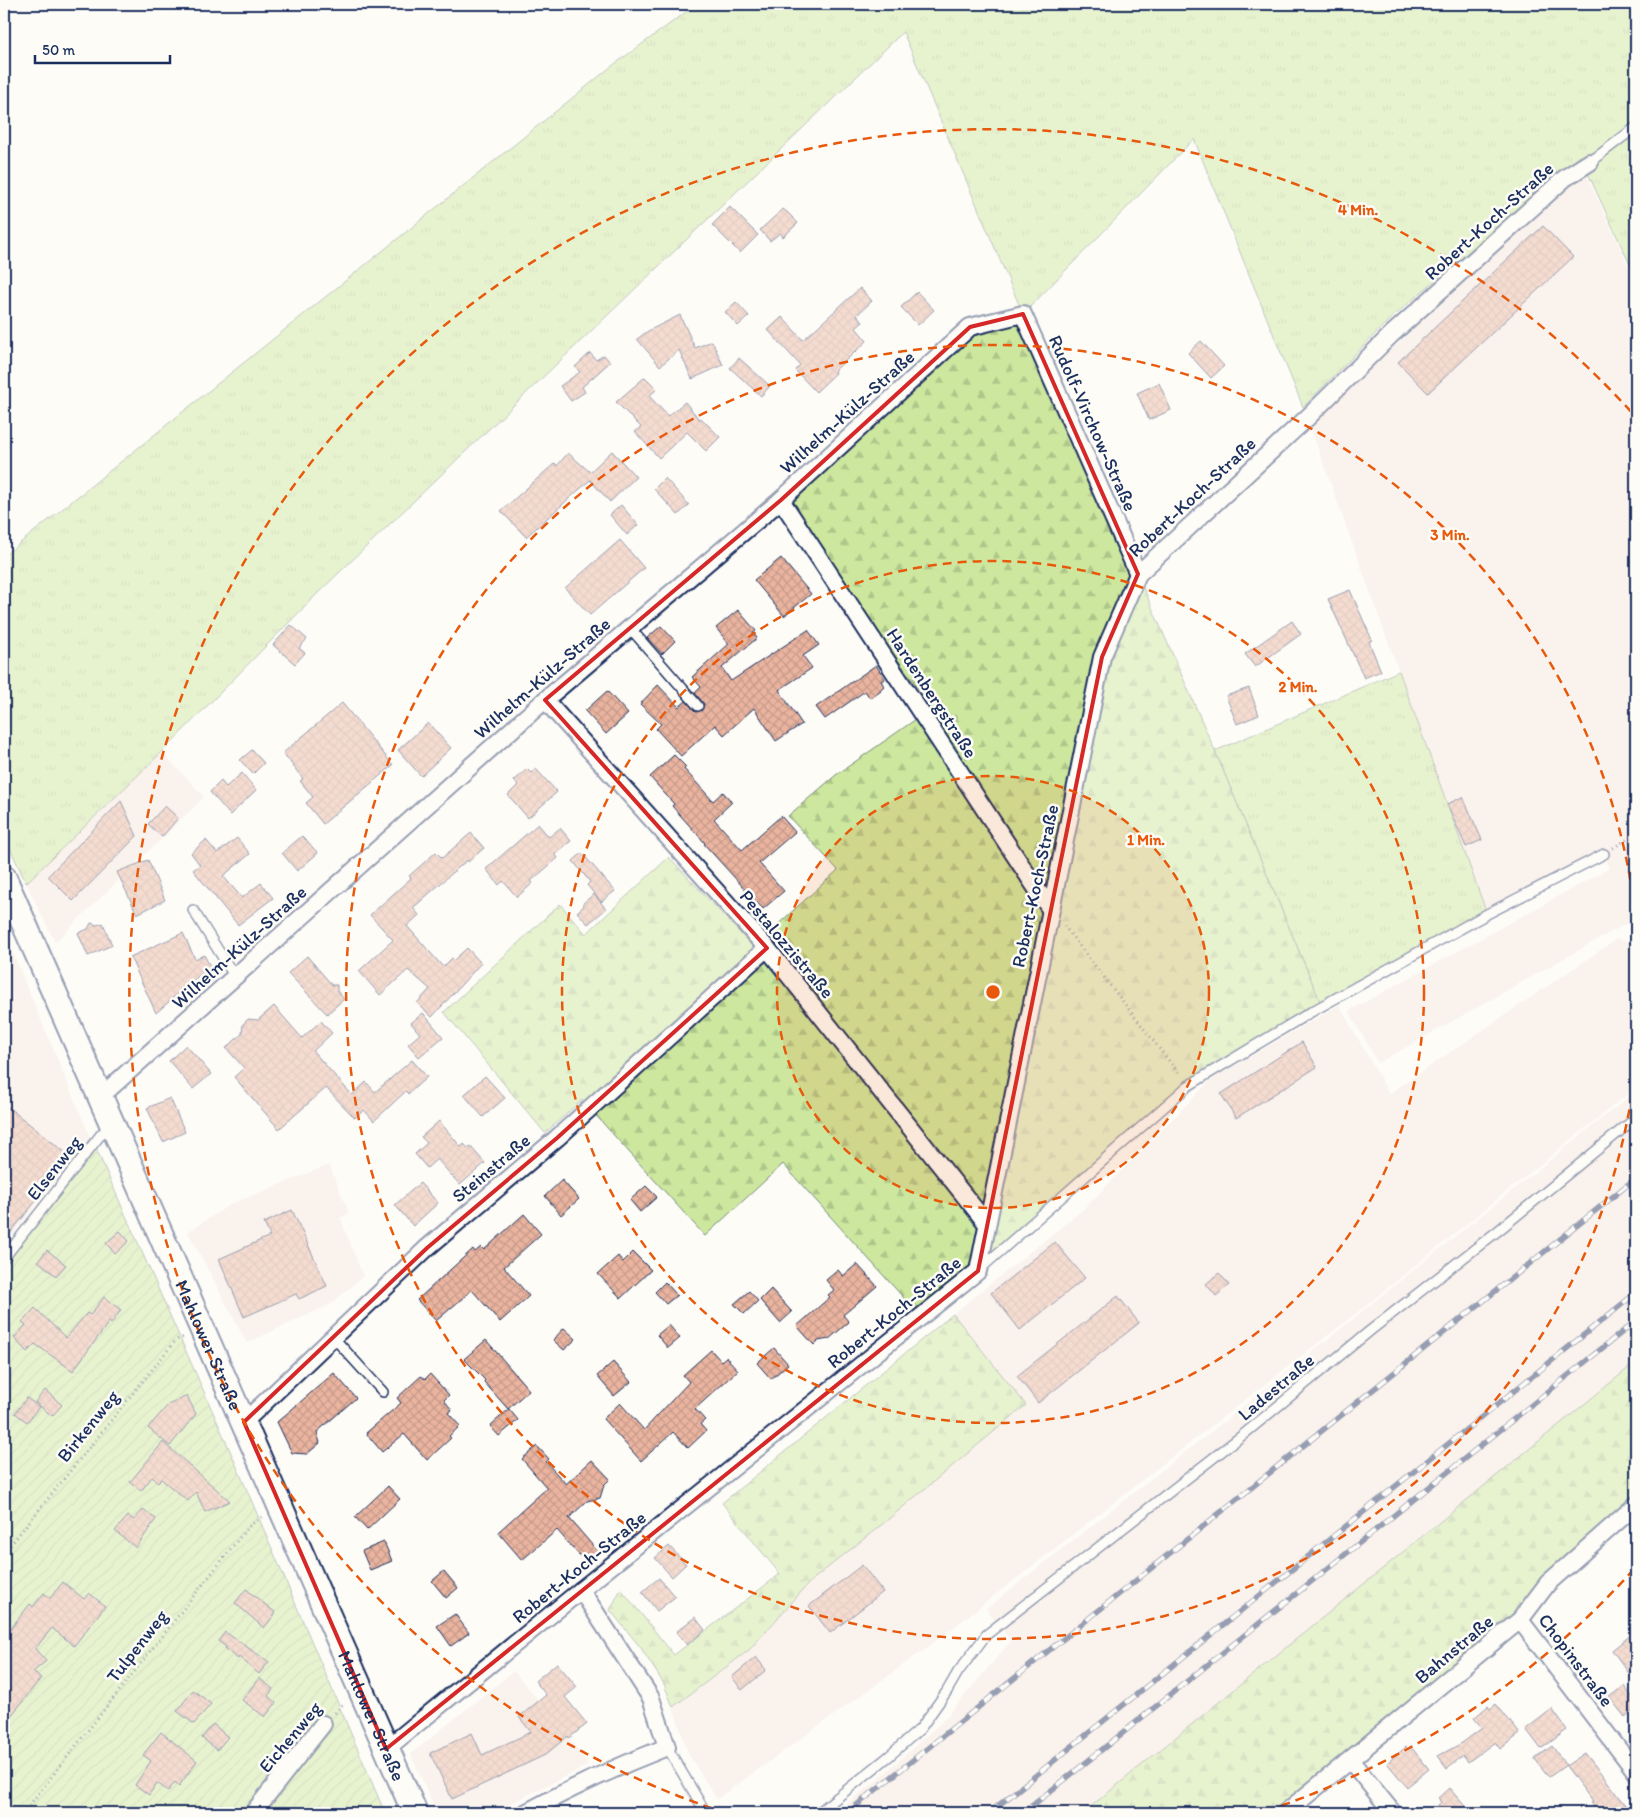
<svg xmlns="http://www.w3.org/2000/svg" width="1640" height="1817" font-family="Itim,sans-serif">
<defs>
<pattern id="grass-tufts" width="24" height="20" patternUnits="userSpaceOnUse" patternTransform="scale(1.25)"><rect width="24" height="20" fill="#cde79e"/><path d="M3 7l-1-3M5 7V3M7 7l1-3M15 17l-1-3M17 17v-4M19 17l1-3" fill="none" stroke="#afc68a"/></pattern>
<pattern id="forest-firs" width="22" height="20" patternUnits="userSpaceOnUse" patternTransform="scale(1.25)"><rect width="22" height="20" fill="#cde79e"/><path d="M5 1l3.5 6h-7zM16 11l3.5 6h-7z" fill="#afc68a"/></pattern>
<pattern id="garden-furrows" width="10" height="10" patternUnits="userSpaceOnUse" patternTransform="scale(1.25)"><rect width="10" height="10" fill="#cde79e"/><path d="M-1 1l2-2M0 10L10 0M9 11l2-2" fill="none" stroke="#afc68a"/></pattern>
<pattern id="building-cross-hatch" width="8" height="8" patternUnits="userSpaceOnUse" patternTransform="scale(1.25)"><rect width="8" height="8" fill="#eab49f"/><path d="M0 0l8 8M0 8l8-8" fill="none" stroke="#c89b8b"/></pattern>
</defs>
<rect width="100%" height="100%" fill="#fdfcf7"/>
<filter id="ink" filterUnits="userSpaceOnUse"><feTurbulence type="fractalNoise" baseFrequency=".02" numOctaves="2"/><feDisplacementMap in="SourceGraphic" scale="10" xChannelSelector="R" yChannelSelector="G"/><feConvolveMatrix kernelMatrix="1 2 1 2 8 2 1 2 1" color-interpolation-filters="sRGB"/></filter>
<g filter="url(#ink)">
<g fill="#f7e6dd">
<polygon points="1586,174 1636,283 1636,936 1627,923 1378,1063 1349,1011 1610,868 1604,854 1487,914 1307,418 1400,342 1471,270 1568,183"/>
<polygon points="162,752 204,797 55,942 26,883"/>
<polygon points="4,932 90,1137 4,1245"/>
<polygon points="1617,939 1636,944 1636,1087 1364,1307 932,1644 717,1799 689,1755 673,1707 749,1650 811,1581 880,1526 1025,1406 953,1314 1085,1208 1211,1080 1339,1005 1389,1094"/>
<polygon points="1636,1091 1636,1362 1083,1813 835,1813 875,1782 944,1720 1011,1641 986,1609 1291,1369"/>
<polygon points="329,1165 349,1213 340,1218 363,1276 331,1304 247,1343 188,1232 231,1204"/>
<polygon points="514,1671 569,1738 588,1765 491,1813 437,1813 411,1754"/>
</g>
<g fill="url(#grass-tufts)" stroke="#748b7e">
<polygon points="697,4 1636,4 1636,278 1580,156 1389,320 1303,407 1194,139 1023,314 903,32 318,593 162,752 26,883 4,835 4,556 612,66"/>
<polygon points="1399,671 1487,914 1322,1006 1215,751"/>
</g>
<g fill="url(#forest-firs)" stroke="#748b7e">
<polygon points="1023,314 1215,751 1322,1006 1188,1086 921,1317 783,1164 705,1236 582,1100 545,1133 444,1012 560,904 586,934 669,857 753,947 838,870 788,816 836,775 932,708 786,502 974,334"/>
<polygon points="953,1314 1026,1405 880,1526 811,1581 749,1650 673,1707 664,1684 641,1648 610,1610 621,1589 674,1655 780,1574 722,1503"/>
<polygon points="1636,1362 1636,1505 1520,1620 1281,1813 1083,1813"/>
</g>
<polygon fill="url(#garden-furrows)" stroke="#748b7e" points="91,1137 231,1453 385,1813 4,1813 4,1252"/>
<g fill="url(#building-cross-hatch)" stroke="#1b2f5e">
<polygon points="730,207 758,235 740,253 712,225"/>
<polygon points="783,209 787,212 798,223 783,237 780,233 770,241 760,230"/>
<polygon points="1543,226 1573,257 1428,393 1398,362"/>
<polygon points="860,288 872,301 857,315 863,322 856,328 867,341 834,371 836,373 816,392 795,370 800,365 768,330 782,317 803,340"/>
<polygon points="917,292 934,310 918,325 901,307"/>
<polygon points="736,302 749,316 738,326 725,312"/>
<polygon points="680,315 695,348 712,341 723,365 692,379 679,350 660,366 637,339 648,331"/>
<polygon points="1201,341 1224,366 1211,378 1188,353"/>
<polygon points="590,353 596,360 604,355 610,362 582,387 585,392 571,401 560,386 580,372 575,367"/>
<polygon points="739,358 770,386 761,396 730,368"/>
<polygon points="645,377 657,389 649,396 668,416 685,402 699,419 701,418 720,437 706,451 687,432 659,458 635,432 641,427 616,402"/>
<polygon points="1159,383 1171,410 1149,420 1137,393"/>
<polygon points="612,451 636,477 610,502 590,480 526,537 501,511 555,463 557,466 568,453 590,472"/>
<polygon points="665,478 689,505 678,515 654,489"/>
<polygon points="621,505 638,525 627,535 610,515"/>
<polygon points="620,540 644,568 590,615 565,588"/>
<polygon points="781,558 811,594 784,616 754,580"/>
<polygon points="1350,590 1372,640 1369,642 1381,671 1364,678 1328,599"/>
<polygon points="738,610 756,631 753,633 757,638 722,668 731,681 808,630 819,645 803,656 812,668 779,690 802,724 776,741 754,708 724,735 715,725 681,756 656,729 661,724 640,704 658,685 679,707 686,701 696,712 702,710 704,704 695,693 701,687 692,677 729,644 716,628"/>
<polygon points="1292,621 1301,634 1255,667 1245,654"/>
<polygon points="291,625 307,639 299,648 305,653 295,664 273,645"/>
<polygon points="661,626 675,641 662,654 647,638"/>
<polygon points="876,665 885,679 881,681 884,686 881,689 881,690 870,698 865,691 825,719 816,707"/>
<polygon points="1249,688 1259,715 1237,724 1226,696"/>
<polygon points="607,691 628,714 606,734 585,711"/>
<polygon points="342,703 393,765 323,824 306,803 313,797 300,781 303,779 283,753"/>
<polygon points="428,723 451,748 421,776 398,750"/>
<polygon points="252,750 264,763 253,774 240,760"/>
<polygon points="674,755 686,767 684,769 713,801 723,792 732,802 714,819 742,850 781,816 795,832 759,863 784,891 763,909 704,844 705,843 672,806 674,804 650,777"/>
<polygon points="527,769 531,773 536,769 557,792 528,818 508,795 518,785 514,781"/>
<polygon points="242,773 256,790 230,815 210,792 221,781 226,787"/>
<polygon points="1463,797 1482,840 1466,847 1447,804"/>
<polygon points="121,801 137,836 73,901 48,876"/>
<polygon points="165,806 178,818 162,837 148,824"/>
<polygon points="538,824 549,837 560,828 571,841 555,854 558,858 531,881 533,883 517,897 503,881 499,885 486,869"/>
<polygon points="471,833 484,848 468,862 467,860 413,908 419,915 407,926 443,967 452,958 454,960 467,948 481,963 432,1017 417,1003 430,989 408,970 380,995 359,971 393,940 370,915 411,878 409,876 436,852 442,858"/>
<polygon points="302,836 318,853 297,871 282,853"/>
<polygon points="237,838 250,854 223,876 242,898 261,883 273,898 238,925 193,870 200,865 191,853 206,840 217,853"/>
<polygon points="582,853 615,891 601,902 587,885 590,882 573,861"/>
<polygon points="148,860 165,900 137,914 117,872"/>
<polygon points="594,894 606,909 588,924 577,912 584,906 582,904"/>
<polygon points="91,923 97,925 103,923 112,945 88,956 78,933 88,929"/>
<polygon points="183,933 195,959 204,955 210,966 156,1013 130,957"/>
<polygon points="307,956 332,985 337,985 337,991 344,999 327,1014 288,973"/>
<polygon points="274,1006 302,1038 321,1021 332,1033 313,1051 352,1095 366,1082 375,1092 412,1060 427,1077 408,1094 406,1091 374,1121 364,1110 355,1118 326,1088 279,1129 234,1077 244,1068 226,1048 242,1034 243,1024 248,1019 258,1020"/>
<polygon points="423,1013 443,1037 419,1057 408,1044 420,1034 411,1023"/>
<polygon points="1302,1042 1317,1067 1236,1118 1221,1094"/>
<polygon points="186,1045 211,1074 193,1089 169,1061"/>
<polygon points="485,1076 505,1098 483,1117 464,1095"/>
<polygon points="170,1098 185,1132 163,1142 147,1108"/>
<polygon points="4,1104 66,1153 34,1194 39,1197 4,1241"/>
<polygon points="439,1121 461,1147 464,1144 468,1148 470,1146 485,1163 460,1185 437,1159 427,1168 415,1154 427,1143 421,1137"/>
<polygon points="562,1180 579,1199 561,1215 545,1196"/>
<polygon points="420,1183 438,1203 413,1226 395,1205"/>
<polygon points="646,1186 657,1197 640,1212 630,1200"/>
<polygon points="292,1210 327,1286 299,1299 296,1294 244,1317 219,1259 270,1236 264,1223"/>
<polygon points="524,1214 541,1234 504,1267 529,1296 500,1322 472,1290 436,1321 417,1300 473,1249 475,1252 481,1247 484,1250"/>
<polygon points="120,1231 129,1241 115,1254 106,1243"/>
<polygon points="1055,1242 1085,1278 1020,1330 991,1293"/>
<polygon points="47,1250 66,1265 56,1276 38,1261"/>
<polygon points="633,1252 651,1270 621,1298 598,1274 618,1256 623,1262"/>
<polygon points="857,1264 877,1286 843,1315 849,1322 829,1339 818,1341 814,1345 797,1326 830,1297 828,1295 834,1290 826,1280 838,1270 843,1276"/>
<polygon points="1219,1273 1229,1285 1216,1296 1206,1284"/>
<polygon points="665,1282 677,1295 666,1304 655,1292"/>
<polygon points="771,1289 792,1312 780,1323 760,1300"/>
<polygon points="749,1291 758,1301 744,1314 734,1304"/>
<polygon points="1118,1296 1139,1323 1038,1403 1017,1376"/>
<polygon points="104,1297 121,1310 111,1324 109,1322 73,1371 35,1344 27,1352 14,1338 26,1325 22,1322 35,1308 66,1338 87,1313 90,1315"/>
<polygon points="669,1325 680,1338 668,1348 657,1335"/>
<polygon points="564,1328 576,1339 564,1350 553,1340"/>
<polygon points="486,1340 529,1390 508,1409 484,1382 485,1380 464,1359"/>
<polygon points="774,1348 788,1364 771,1379 757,1363"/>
<polygon points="711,1350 721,1361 726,1357 738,1370 695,1409 705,1420 700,1424 706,1431 688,1448 673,1432 641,1461 603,1419 620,1403 644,1430 689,1382 683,1375"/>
<polygon points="613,1362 631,1382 614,1396 597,1376"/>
<polygon points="334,1373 356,1398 317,1432 320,1443 307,1454 292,1453 277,1422"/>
<polygon points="430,1374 449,1395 444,1400 452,1410 448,1413 460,1426 449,1436 451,1438 427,1460 404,1434 382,1452 366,1433 401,1403 397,1398 421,1376 425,1379"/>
<polygon points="45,1390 62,1405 52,1416 35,1402"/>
<polygon points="187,1396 196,1414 170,1446 148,1428 168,1405"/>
<polygon points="27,1398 39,1407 27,1422 15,1413"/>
<polygon points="509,1409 518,1420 499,1436 490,1426"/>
<polygon points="163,1442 206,1480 230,1501 205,1512 196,1492 188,1501 161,1479 158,1482 152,1477 141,1491 130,1482"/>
<polygon points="537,1446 549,1459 546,1462 566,1484 592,1460 610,1479 604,1485 600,1498 587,1501 569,1518 599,1553 587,1564 557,1530 522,1560 498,1532 547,1488 522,1459"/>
<polygon points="388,1486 400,1499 367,1530 355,1517"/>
<polygon points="143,1510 156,1519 136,1548 115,1531 128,1516 134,1520"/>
<polygon points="384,1542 392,1561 370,1570 362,1551"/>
<polygon points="669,1546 686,1564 672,1577 655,1558"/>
<polygon points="862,1565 883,1592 830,1633 809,1606"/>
<polygon points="444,1571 458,1588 446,1598 432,1581"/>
<polygon points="659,1578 675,1597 657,1611 642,1592"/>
<polygon points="63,1582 84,1599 89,1593 105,1606 74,1646 52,1628 35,1649 46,1661 33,1672 41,1678 4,1725 4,1699 10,1690 4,1685 4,1637 30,1604 33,1607 44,1593 50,1598"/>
<polygon points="246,1589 276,1613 264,1628 235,1603"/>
<polygon points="455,1614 469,1633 451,1646 437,1626"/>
<polygon points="695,1617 705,1630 687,1645 676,1632"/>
<polygon points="1636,1631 1636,1683 1612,1650"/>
<polygon points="225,1632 269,1662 259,1674 239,1657 238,1659 225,1649 226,1647 218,1641"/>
<polygon points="756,1657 766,1670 742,1690 732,1677"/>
<polygon points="557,1663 577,1687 565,1697 587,1724 569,1738 568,1736 545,1755 452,1799 430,1753 472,1733 482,1755 531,1732 519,1717 546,1695 535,1681"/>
<polygon points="259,1678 273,1689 268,1696 276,1703 265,1717 242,1700"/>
<polygon points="1624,1686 1636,1702 1636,1708 1625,1717 1609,1697"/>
<polygon points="193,1690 211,1704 194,1724 177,1711"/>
<polygon points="1496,1704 1520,1734 1500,1749 1495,1742 1468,1762 1463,1756 1447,1768 1438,1756 1462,1743 1482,1728 1474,1718 1488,1706 1490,1709"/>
<polygon points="1552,1709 1567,1730 1541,1749 1526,1729"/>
<polygon points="213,1724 228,1737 217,1750 202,1738"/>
<polygon points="161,1732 197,1761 179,1786 175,1782 168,1791 157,1783 149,1795 135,1785 151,1761 143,1755"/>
<polygon points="1552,1746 1566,1765 1549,1777 1535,1759"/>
<polygon points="1406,1747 1408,1749 1411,1747 1429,1769 1407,1787 1387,1763"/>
<polygon points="1585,1753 1626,1805 1614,1813 1599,1813 1591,1803 1593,1802 1566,1766"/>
<polygon points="1449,1788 1471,1813 1445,1813 1438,1805 1442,1802 1438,1798"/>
</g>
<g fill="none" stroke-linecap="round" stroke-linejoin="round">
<defs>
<g id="service">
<polyline points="1590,162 1636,127"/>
<polyline points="630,628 698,706"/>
<polyline points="193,910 235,977"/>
<polyline points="4,1258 102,1133 111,1127"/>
<polyline points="980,1269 1188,1086 1311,1012 1487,914 1604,854"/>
<polyline points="334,1338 383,1392"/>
<polyline points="667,1747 706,1813"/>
<polyline points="818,1813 888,1757 920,1729 947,1691 958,1672 986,1635 1244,1434 1371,1330 1499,1230 1636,1118"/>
</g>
<g id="minor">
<polyline points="781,500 1050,909"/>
<polyline points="545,700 767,948 987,1224"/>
<polyline points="100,1097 545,700 781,500 970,327 1023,314 1138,574"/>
<polyline points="244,1422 427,1248 557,1138 767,948"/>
<polyline points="1520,1620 1636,1772"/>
<polyline points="386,1749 581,1590 978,1271 1102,657 1138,574 1307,418 1392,334 1565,178 1590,162"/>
<polyline points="1351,1761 1393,1813"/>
<polyline points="253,1813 323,1724"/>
<path d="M525,1813C571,1788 618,1766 667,1747L651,1698L581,1590"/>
<polyline points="1285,1813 1520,1620 1548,1583 1636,1505"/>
</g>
<g id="secondary">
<path id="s1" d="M4,878L415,1813"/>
</g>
</defs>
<use href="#service" stroke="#1b2f5e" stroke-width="12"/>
<use href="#minor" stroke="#1b2f5e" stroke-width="20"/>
<use href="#secondary" stroke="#1b2f5e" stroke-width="28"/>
<g stroke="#1b2f5e" stroke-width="3" stroke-dasharray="1 4" stroke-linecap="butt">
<polyline points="1613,848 1636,834"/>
<polyline points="1064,926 1180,1075"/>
<polyline points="4,1553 176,1340 184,1337"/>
<polyline points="335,1713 344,1703"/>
<polyline points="23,1813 248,1527 263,1516"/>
</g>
<use href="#service" stroke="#fdfcf7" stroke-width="9"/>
<use href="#minor" stroke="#fdfcf7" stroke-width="16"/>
<use href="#secondary" stroke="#fdfcf7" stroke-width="24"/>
<defs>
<g id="rail">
<polyline points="847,1813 1636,1178"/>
<polyline points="989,1813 1636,1293"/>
<polyline points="1023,1813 1636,1321"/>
</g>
</defs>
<use href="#rail" stroke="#1b2f5e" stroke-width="5.5"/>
<use href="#rail" stroke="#fdfcf7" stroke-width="4" stroke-dasharray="11" stroke-linecap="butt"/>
</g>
</g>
<path d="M0 0H1640V1817H0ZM1023,314L1138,574L1102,657L978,1271L386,1749L244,1422L427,1248L557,1138L767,948L545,700L781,500L970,327Z" fill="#fdfcf7" fill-opacity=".55" fill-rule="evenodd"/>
<path fill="none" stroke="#d62828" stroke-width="4" stroke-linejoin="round" d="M1023,314L1138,574L1102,657L978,1271L386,1749L244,1422L427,1248L557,1138L767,948L545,700L781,500L970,327Z"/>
<circle cx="993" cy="992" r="216" fill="#e8590c" fill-opacity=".12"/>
<g fill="none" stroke="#e8590c" stroke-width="2.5" stroke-dasharray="9 6">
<circle cx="993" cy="992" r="216"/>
<circle cx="993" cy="992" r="431"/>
<path d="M1636 1065A647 647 0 1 1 1636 919"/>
<path d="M1634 1569A863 863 0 0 1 1260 1813M726 1813A863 863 0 1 1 1634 415"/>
</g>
<g text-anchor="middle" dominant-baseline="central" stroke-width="5" stroke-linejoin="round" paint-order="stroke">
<g font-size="19" fill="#1b2f5e" stroke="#fdfcf7">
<text transform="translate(1489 221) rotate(-42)">Robert-Koch-Straße</text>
<text transform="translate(847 412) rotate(-42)">Wilhelm-Külz-Straße</text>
<text transform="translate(1093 423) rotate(66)">Rudolf-Virchow-Straße</text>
<text transform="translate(1192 497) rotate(-43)">Robert-Koch-Straße</text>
<text transform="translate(542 678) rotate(-41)">Wilhelm-Külz-Straße</text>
<text transform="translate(932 693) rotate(57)">Hardenbergstraße</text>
<text transform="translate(1035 886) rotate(-78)">Robert-Koch-Straße</text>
<text transform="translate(787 944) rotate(50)">Pestalozzistraße</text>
<text transform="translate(239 947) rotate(-42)">Wilhelm-Külz-Straße</text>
<text transform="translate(54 1168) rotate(-52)">Elsenweg</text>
<text transform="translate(491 1168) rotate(-40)">Steinstraße</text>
<text transform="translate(894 1312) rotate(-39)">Robert-Koch-Straße</text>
<text stroke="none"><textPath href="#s1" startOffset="510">Mahlower Straße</textPath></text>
<text transform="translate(1276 1387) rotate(-40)">Ladestraße</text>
<text transform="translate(88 1426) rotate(-51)">Birkenweg</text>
<text transform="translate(579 1567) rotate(-39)">Robert-Koch-Straße</text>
<text transform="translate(137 1646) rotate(-52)">Tulpenweg</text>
<text transform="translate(1454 1649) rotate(-40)">Bahnstraße</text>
<text transform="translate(1576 1660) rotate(53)">Chopinstraße</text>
<text stroke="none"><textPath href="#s1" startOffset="915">Mahlower Straße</textPath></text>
<text transform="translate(290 1737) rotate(-50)">Eichenweg</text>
</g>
</g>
<circle cx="993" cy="992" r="8" fill="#e8590c" stroke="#fdfcf7" stroke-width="2.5"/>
<g font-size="15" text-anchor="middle" font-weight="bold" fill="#e8590c" stroke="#fdfcf7" stroke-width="5" stroke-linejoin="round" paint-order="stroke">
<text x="1358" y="215">4 Min.</text>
<text x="1450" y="540">3 Min.</text>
<text x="1298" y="692">2 Min.</text>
<text x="1146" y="845">1 Min.</text>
</g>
<rect width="1640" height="1817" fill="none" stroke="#fdfcf7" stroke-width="20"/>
<rect x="10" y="10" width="1620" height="1797" fill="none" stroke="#1b2f5e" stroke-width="2" filter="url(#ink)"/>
<path d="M35 55v8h135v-8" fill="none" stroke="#1b2f5e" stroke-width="2.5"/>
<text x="42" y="55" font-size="15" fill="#1b2f5e" stroke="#fdfcf7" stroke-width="4" paint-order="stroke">50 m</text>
</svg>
